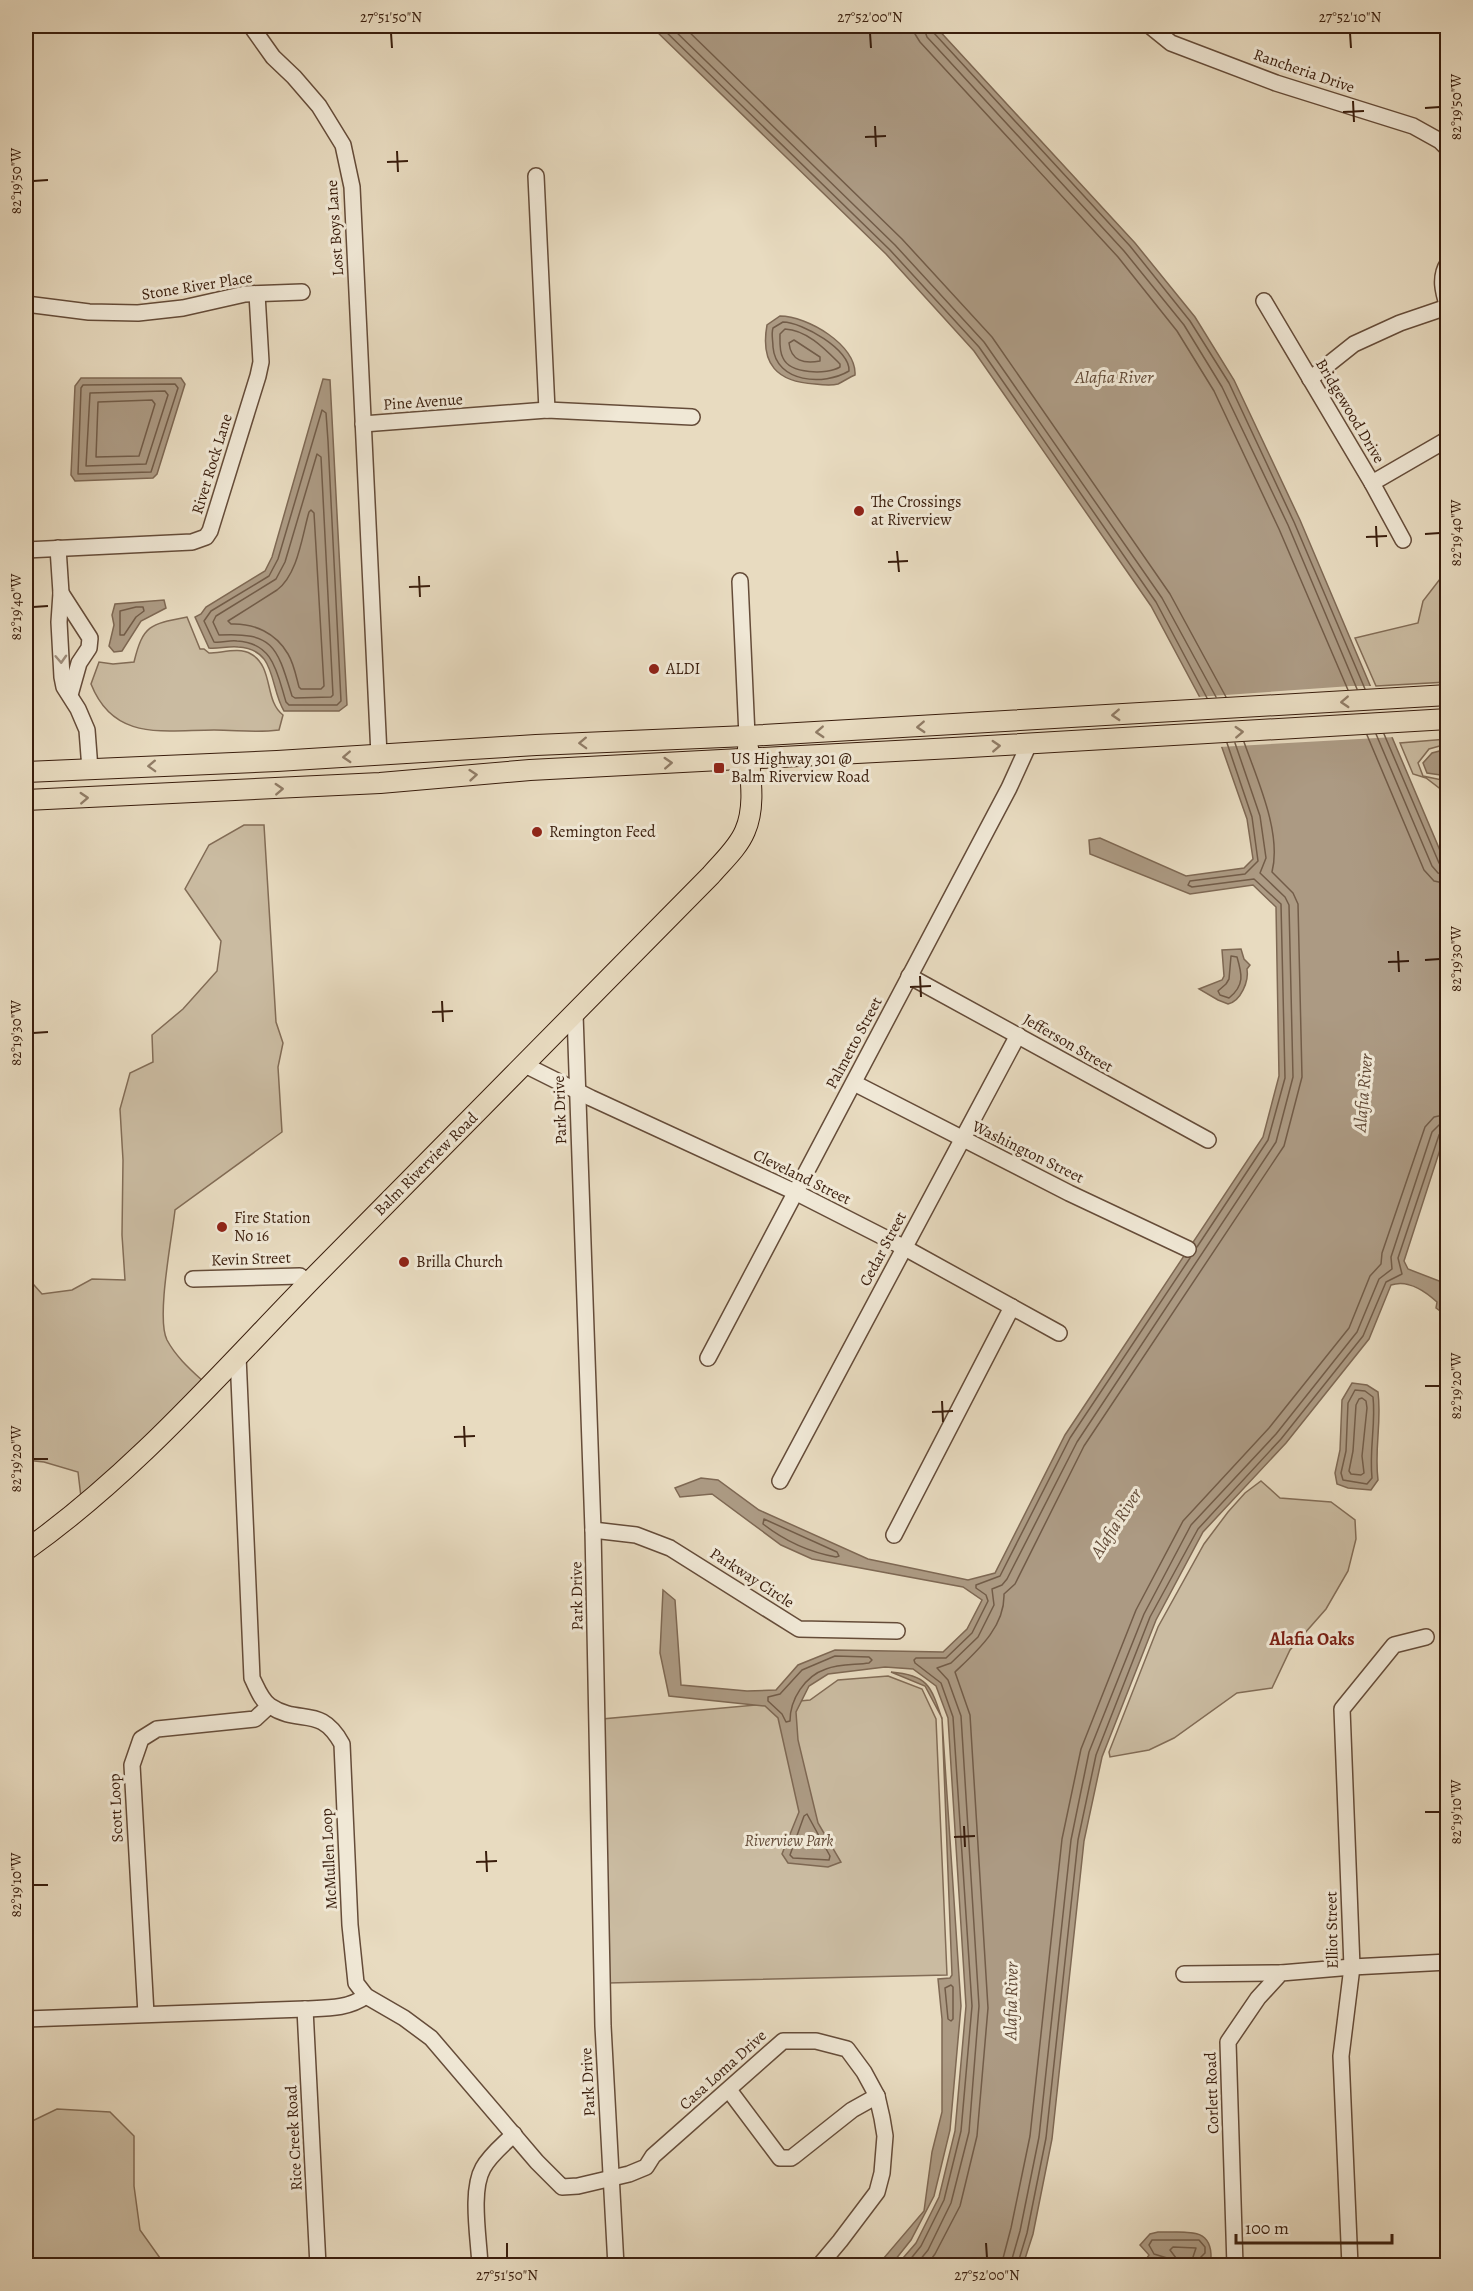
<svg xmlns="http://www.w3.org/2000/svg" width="1473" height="2291" font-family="Alegreya,serif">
<rect width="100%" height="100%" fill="#e8dbc0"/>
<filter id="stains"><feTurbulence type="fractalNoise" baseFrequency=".00333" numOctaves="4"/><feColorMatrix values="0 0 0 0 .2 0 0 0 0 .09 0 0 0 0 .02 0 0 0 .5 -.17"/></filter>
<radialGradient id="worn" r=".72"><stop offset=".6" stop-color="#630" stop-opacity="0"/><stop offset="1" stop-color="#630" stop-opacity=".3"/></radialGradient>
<g fill="#cabba1" stroke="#826c56" stroke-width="1.5">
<polygon points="1447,570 1447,682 1376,686 1355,638 1418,623 1423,601"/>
<path d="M187,617L200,649H204L209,653C221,653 240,647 251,654C274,667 264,701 283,715L279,730C254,733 238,730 214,730C164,730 114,742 91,684L99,662L113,664L134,662C143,625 150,624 187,617Z"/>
<polygon points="1447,739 1447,744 1429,749 1418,763 1423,776 1447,781 1447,794 1426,778 1413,774 1400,743"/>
<path d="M244,825H264L276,1022L283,1043L278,1067L282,1132L175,1210C172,1238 156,1318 167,1340C176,1357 191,1370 205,1383L81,1497L78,1472L44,1462L26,1460V1276L42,1294L72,1290L92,1279L125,1280L122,1235L123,1160L120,1109L130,1073L153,1062L152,1035L183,1009L217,971L221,941L185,889L209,845Z"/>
<polygon points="1261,1481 1280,1498 1331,1502 1355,1520 1356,1539 1348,1571 1326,1609 1290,1650 1272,1688 1237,1693 1174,1738 1149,1750 1110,1757 1109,1752 1158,1627 1204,1544 1228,1512 1245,1493"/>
<polygon points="888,1676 922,1689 936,1719 947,1975 608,1983 602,1719 810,1700 838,1680"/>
<polygon points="57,2109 110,2112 134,2136 134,2186 140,2230 165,2265 26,2265 26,2124"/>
</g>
<g fill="#ac9a83" stroke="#7e6853" stroke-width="1.5">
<path d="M651,26H935L1135,243L1195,317L1234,380L1300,520L1447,867V1128L1404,1261L1408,1269L1447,1284V1316L1436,1308L1437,1302C1424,1290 1408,1279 1391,1285L1369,1339L1286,1443L1203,1532L1156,1620L1102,1757L1084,1841L1052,2139L1033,2234L1023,2265H897L916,2243L939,2197L955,2131L966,2006L948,1718L936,1686L913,1669L885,1667L828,1674L809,1686L796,1712L798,1740L818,1823L841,1862L828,1867L788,1863L782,1854L799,1812L778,1718L765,1706L669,1696L660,1653L663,1590L675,1600L681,1685L747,1691L776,1690L798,1665L835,1650L943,1652L967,1629L982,1600L963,1587L812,1559L781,1545L712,1494L680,1497L675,1488L701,1478L718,1480L759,1510L868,1559L968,1580L995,1573L1065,1435L1263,1137L1279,1076L1276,907L1253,885L1190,894L1090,854L1089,840L1100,838L1186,876L1244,868L1253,859L1247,819L1213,722L1151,606L974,351L886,254Z"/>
<path d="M780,316C807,316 857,345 855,375C850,377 844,381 838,384C831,386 823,385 815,384C777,382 760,364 767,325Z"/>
<polygon points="81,378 181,378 185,384 157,474 153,478 75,481 71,475 75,386"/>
<path d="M323,379L330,380L347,705L339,711H284C269,686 277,649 238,647C228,646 218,649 209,648L195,617L201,614L206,607L265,571L272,557Z"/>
<polygon points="164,600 166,608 141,621 122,651 114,652 109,646 114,625 112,615 115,604"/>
<polygon points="1447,749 1447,776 1427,773 1423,763 1432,753"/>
<path d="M1241,949L1244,959L1250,965L1247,969C1249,981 1241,1001 1228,1004L1218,1000L1199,989L1222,980L1224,976L1222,950Z"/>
<path d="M1352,1383L1367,1385L1378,1392C1382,1422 1374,1449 1378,1480L1371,1490L1348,1488L1337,1484L1335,1473L1340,1450L1342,1400Z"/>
<path d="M891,1672C928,1675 931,1686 942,1719L961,2006L950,2130L934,2196L911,2240L891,2265L877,2266L924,2211L932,2152L942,2112V2019L938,1979L950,1978L952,1975L942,1718L925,1686Z"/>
<path d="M1158,2232C1183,2233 1212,2225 1211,2258L1200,2265L1153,2261L1147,2258L1149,2255L1140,2245L1150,2234Z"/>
</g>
<polygon fill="#e8dbc0" points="1351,686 1374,686 1395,737 1219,747 1211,723 1197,697"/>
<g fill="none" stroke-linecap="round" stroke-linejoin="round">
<g stroke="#725c48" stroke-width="1.5">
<polyline points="660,26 890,250 979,347 1156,602 1207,698"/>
<polyline points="670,26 895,245 984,342 1162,598 1216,697"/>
<polyline points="683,26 902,239 992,337 1170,594 1226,697"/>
<polyline points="914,26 915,34 920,42 1118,257 1177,331 1214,391 1279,529 1348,690"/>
<polyline points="923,26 927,37 1124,251 1184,325 1222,387 1288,525 1357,689"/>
<polyline points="931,26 933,32 1130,246 1190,321 1229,383 1294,522 1365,689"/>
<path d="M783,322C802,322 851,350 849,371C824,386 776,383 773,347C773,340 771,334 773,328Z"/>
<path d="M785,329C807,330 825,349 840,364V367C827,375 790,374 783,358C779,351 780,341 780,334Z"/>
<path d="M794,340L820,357V361C804,364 791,361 789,343Z"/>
<polygon points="175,384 178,388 151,472 78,474 81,388 83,385"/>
<polygon points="165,391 168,395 146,464 86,466 90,393"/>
<polygon points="152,400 155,404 139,456 96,457 98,402"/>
<path d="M322,410L326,413L328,441L341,701L337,705H289L286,702C277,673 274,643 237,641C229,640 222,643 214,642L204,621L211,611L269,576L278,559Z"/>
<path d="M317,454L321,457L333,695L331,697L295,698L292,696C277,647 274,632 219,635L213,622L216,616L276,579L285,562Z"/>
<path d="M311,510L314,513L324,686L321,689H301L299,687C296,676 294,664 288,654C276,633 254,623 231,624L228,621L277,590C298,574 302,536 309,512Z"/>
<polygon points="136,607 143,607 144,611 136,617 124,635 120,635 120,611"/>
<polyline points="1376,734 1432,866 1438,873 1448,875"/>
<polyline points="1384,734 1439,863 1448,867"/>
<polyline points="1367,735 1424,870 1434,881 1448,884"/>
<path d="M1231,956L1237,957C1242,974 1245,985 1229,998L1220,995L1218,991L1226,984L1229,979Z"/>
<polyline points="1197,1247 1268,1140 1285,1078 1281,904 1254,879 1192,887 1188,885 1190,881 1245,874 1258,861 1252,817 1227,743"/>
<path d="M1355,1390L1365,1391L1373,1397C1376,1424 1369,1449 1372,1478L1367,1484L1343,1480L1341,1473L1346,1451L1348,1403Z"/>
<polygon points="1362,1398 1366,1401 1367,1408 1362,1456 1364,1473 1361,1475 1351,1474 1349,1471 1353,1451 1356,1405 1359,1399"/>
<path d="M764,1519L837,1552L839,1556L836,1557C808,1552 786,1542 763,1524Z"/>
<path d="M835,1656L869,1657L872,1660L869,1663C856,1665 839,1664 826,1669C805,1676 790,1699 790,1721L786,1722L782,1714L768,1701V1697L780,1694L802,1670Z"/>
<polygon points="807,1814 830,1856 829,1860 793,1858 790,1855 804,1816"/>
<polygon points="951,1985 953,1987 953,2019 951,2021 948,2019 945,1988"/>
<polyline points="905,2266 921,2246 944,2200 961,2131 972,2006 953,1717 941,1683 915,1663 914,1660 916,1658 946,1658 972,1633 988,1601 986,1595 976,1588 976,1585 1000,1576 1070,1438 1190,1258"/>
<polyline points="915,2266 928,2250 951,2203 969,2132 979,2006 961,1716 948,1680 937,1668 951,1663 978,1637 994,1605 992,1589 1002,1585 1007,1579 1077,1442 1276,1142 1293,1077 1289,905 1285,897 1260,873 1266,858 1260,816 1235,743"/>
<path d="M926,2266L935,2254L960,2206L977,2136L988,2008L970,1715L955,1672C977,1651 1005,1627 1004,1594L1015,1584L1084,1446L1284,1146L1302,1077L1298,904L1293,893L1272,872C1282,833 1257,779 1244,742"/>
<polyline points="1001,2266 1011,2228 1030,2136 1062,1839 1081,1749 1136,1610 1183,1521 1269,1428 1349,1328 1370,1276 1381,1264 1382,1253 1425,1127 1434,1117 1448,1114"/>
<polyline points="1010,2266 1020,2231 1039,2137 1071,1840 1089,1752 1144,1614 1191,1525 1276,1434 1357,1332 1379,1279 1392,1269 1391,1257 1432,1132 1439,1125 1448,1123"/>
<polyline points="1017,2266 1027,2233 1046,2138 1078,1840 1096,1755 1150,1617 1198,1529 1281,1439 1363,1336 1386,1282 1402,1274 1398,1258 1439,1135 1442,1131 1448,1130"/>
<polyline points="1170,2266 1167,2258 1154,2254 1149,2245 1152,2240 1199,2240 1205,2247 1205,2253 1198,2260 1198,2266"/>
<polyline points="1178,2266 1176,2258 1170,2250 1173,2247 1196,2248 1190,2266"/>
</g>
<defs>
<g id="minor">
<polyline points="251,26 273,57 294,77 319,106 343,145 352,187 379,755"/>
<polyline points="1150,26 1171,43 1276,83 1413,126 1440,141 1448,149"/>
<polyline points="536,176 547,410"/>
<path d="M1448,263C1439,277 1443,292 1448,307"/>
<polyline points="1264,301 1372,483 1403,540"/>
<polyline points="26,304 89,312 138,313 183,308 245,294 302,292"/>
<polyline points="1310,379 1354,344 1400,323 1447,307"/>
<polyline points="363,424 547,410 692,417"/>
<polyline points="1372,483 1448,439"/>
<polyline points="58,548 61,593 59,622 62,677 64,687 78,709 87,730 90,769"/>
<polyline points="26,550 192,542 206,537 210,531 258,376 261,362 257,294"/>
<polyline points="740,581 747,736"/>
<polyline points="61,593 90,638 89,648 79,663 70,695"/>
<polyline points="909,976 1208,1140"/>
<polyline points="575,1014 593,1530 603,2026 616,2266"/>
<polyline points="525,1065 591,1098 795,1192 905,1248 1059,1333"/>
<polyline points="854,1083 1069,1193 1188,1249"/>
<polyline points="193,1279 300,1276 308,1283"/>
<path d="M238,1356L252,1678C257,1688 261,1700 270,1706C300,1726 320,1704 342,1744L350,1925L356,1983L366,1996L404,2018L431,2038L537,2162L562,2187L578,2186L629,2174L646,2167L653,2156L783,2041H816L847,2049L864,2072L877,2096L882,2118L885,2136L882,2173L877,2192L840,2241L819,2266"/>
<polyline points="708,1358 1009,788 1029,744"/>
<polyline points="780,1481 1018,1035"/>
<polyline points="593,1530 636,1535 670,1548 799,1629 897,1631"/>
<polyline points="894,1535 1012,1307"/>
<polyline points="1184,1974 1281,1973"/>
<polyline points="305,2009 318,2266"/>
<polyline points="146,2014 132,1765 141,1739 157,1729 255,1719 269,1706"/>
<path d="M26,2019L305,2009C327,2008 348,2009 366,1996"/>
<polyline points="729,2090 780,2158 791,2158 794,2156 852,2110 877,2096"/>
<path d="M480,2266C479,2239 470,2191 483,2168C490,2155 503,2145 514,2134"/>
<polyline points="1235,2266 1228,2042 1258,1998 1281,1973 1352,1967 1448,1962"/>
<polyline points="1350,2266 1341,2056 1352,1967 1342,1709 1394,1645 1426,1637"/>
</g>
<g id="major">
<polyline points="26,772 277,761 536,745 747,736 1448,695"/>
<polyline points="26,800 380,783 530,770 953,748 1448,719"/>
<path d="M26,1550C135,1473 223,1370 317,1274C448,1141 580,1008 711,875C722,862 738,848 745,831C756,806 750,775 748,748"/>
</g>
</defs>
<use href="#minor" stroke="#654c39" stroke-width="18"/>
<use href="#major" stroke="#391d0c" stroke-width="22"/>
<use href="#minor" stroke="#f0e8d6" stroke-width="15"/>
<use href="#major" stroke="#e8dbc0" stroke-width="20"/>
</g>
<defs><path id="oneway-chevron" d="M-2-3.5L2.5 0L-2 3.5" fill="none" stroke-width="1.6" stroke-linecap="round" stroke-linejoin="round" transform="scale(1.5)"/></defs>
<use stroke="#9e8d7b" href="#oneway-chevron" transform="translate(61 659) rotate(87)"/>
<g stroke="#907c66">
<use href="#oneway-chevron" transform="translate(1345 702) rotate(177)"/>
<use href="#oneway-chevron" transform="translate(1116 715) rotate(177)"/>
<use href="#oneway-chevron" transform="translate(921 727) rotate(177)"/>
<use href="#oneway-chevron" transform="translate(820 732) rotate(177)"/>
<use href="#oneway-chevron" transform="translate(1239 732) rotate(-3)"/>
<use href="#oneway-chevron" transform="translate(583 743) rotate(178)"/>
<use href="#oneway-chevron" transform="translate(996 746) rotate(-3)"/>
<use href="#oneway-chevron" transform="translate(347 757) rotate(177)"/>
<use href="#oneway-chevron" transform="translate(668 763) rotate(-3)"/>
<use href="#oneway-chevron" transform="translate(152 766) rotate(178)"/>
<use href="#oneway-chevron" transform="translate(473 775) rotate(-5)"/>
<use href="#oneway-chevron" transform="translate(279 789) rotate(-3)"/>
<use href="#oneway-chevron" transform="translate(84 798) rotate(-3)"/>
</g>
<path fill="none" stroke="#391d0c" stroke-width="2" d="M391,33L392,48M870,33L871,48M1350,33L1351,48M1353,101L1354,122M1425,108L1440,107M1343,112L1364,111M875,126L876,147M865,137L886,136M397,151L398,172M387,162L408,161M33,181L48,180M1376,526L1377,547M1425,534L1440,533M1366,537L1387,536M897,551L899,572M888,562L908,561M419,576L420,597M409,587L430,586M33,607L48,606M1398,951L1399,972M1425,960L1440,959M1388,962L1409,961M920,976L921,997M910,987L931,986M442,1001L443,1022M432,1012L453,1011M33,1033L48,1032M1425,1386H1440M942,1401L943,1422M932,1412L953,1411M464,1426L465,1447M454,1437L475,1436M33,1459H48M1425,1812H1440M964,1826L965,1847M954,1837L975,1836M486,1851L487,1872M476,1862L497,1861M33,1885H48M507,2243V2258M986,2243L987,2258"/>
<g fill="#8f2418" stroke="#f0e8d6" stroke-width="2">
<circle cx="859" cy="511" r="6"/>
<circle cx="654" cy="669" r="6"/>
<rect x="713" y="762" width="12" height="12" rx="3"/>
<circle cx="537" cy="832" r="6"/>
<circle cx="222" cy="1227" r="6"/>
<circle cx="404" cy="1262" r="6"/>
</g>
<g text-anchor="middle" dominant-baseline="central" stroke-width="6" stroke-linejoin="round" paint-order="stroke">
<g font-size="16" fill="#391d0c" stroke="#f0e8d6">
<text transform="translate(1304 71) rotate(19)">Rancheria Drive</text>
<text transform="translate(335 228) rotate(-94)">Lost Boys Lane</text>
<text transform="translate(197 286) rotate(-9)">Stone River Place</text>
<text transform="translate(423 402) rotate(-4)">Pine Avenue</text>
<text transform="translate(1350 411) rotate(59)">Bridgewood Drive</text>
<text transform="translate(212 464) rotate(-73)">River Rock Lane</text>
<text transform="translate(854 1043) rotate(-62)">Palmetto Street</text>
<text transform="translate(1068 1043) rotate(30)">Jefferson Street</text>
<text transform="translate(560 1110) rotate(-92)">Park Drive</text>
<text transform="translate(1028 1152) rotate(26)">Washington Street</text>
<text transform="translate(426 1164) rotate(-45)">Balm Riverview Road</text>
<text transform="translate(802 1177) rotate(26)">Cleveland Street</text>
<text transform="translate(883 1249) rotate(-62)">Cedar Street</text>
<text transform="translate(251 1259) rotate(-2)">Kevin Street</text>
<text transform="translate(752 1578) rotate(33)">Parkway Circle</text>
<text transform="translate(577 1596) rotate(-91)">Park Drive</text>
<text transform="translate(116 1808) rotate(-93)">Scott Loop</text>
<text transform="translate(329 1859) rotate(-93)">McMullen Loop</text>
<text transform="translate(1332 1930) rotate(-91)">Elliot Street</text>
<text transform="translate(723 2070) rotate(-42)">Casa Loma Drive</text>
<text transform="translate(588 2082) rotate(-93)">Park Drive</text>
<text transform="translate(1212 2093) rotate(-92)">Corlett Road</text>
<text transform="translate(294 2138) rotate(-93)">Rice Creek Road</text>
</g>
<g font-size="16" fill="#391d0c" stroke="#f0e8d6" text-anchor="start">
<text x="871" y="502">The Crossings<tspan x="871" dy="18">at Riverview</tspan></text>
<text x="666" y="669">ALDI</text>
<text x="731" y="759">US Highway 301 @<tspan x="731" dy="18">Balm Riverview Road</tspan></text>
<text x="549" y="832">Remington Feed</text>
<text x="234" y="1218">Fire Station<tspan x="234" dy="18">No 16</tspan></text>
<text x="416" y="1262">Brilla Church</text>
</g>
<g font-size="16" font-style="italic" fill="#644c39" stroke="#f0e8d6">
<text x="789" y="1841">Riverview Park</text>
</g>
<g font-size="18" font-style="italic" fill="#614936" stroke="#f0e8d6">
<text x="1114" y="377">Alafia River</text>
<text transform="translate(1363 1093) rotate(-85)">Alafia River</text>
<text transform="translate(1116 1523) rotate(-57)">Alafia River</text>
<text transform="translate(1011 2001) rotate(-89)">Alafia River</text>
</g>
<g font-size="18" font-weight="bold" fill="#7a1f14" stroke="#f0e8d6">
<text x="1312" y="1639">Alafia Oaks</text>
</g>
</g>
<rect width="1473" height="2291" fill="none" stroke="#e8dbc0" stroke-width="66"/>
<path d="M1236 2234v9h156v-9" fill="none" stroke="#391d0c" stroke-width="3"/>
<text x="1245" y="2234" font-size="18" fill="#391d0c" stroke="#f0e8d6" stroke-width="4.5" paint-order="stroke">100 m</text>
<rect x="33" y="33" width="1407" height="2225" fill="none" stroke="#391d0c" stroke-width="2"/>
<g font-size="15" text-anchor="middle" fill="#391d0c">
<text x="391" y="22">27°51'50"N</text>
<text x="870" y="22">27°52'00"N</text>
<text x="1350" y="22">27°52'10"N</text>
<text transform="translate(1456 107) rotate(-90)" y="5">82°19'50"W</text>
<text transform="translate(16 181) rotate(-90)" y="5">82°19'50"W</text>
<text transform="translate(1456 533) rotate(-90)" y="5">82°19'40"W</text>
<text transform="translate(16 607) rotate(-90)" y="5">82°19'40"W</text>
<text transform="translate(1456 959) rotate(-90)" y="5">82°19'30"W</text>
<text transform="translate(16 1033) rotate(-90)" y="5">82°19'30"W</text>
<text transform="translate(1456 1386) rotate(-90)" y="5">82°19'20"W</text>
<text transform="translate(16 1459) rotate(-90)" y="5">82°19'20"W</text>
<text transform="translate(1456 1812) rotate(-90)" y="5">82°19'10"W</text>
<text transform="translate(16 1885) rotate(-90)" y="5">82°19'10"W</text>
<text x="507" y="2280">27°51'50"N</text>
<text x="987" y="2280">27°52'00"N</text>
</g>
<rect width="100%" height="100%" filter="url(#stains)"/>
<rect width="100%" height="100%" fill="url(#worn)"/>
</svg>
